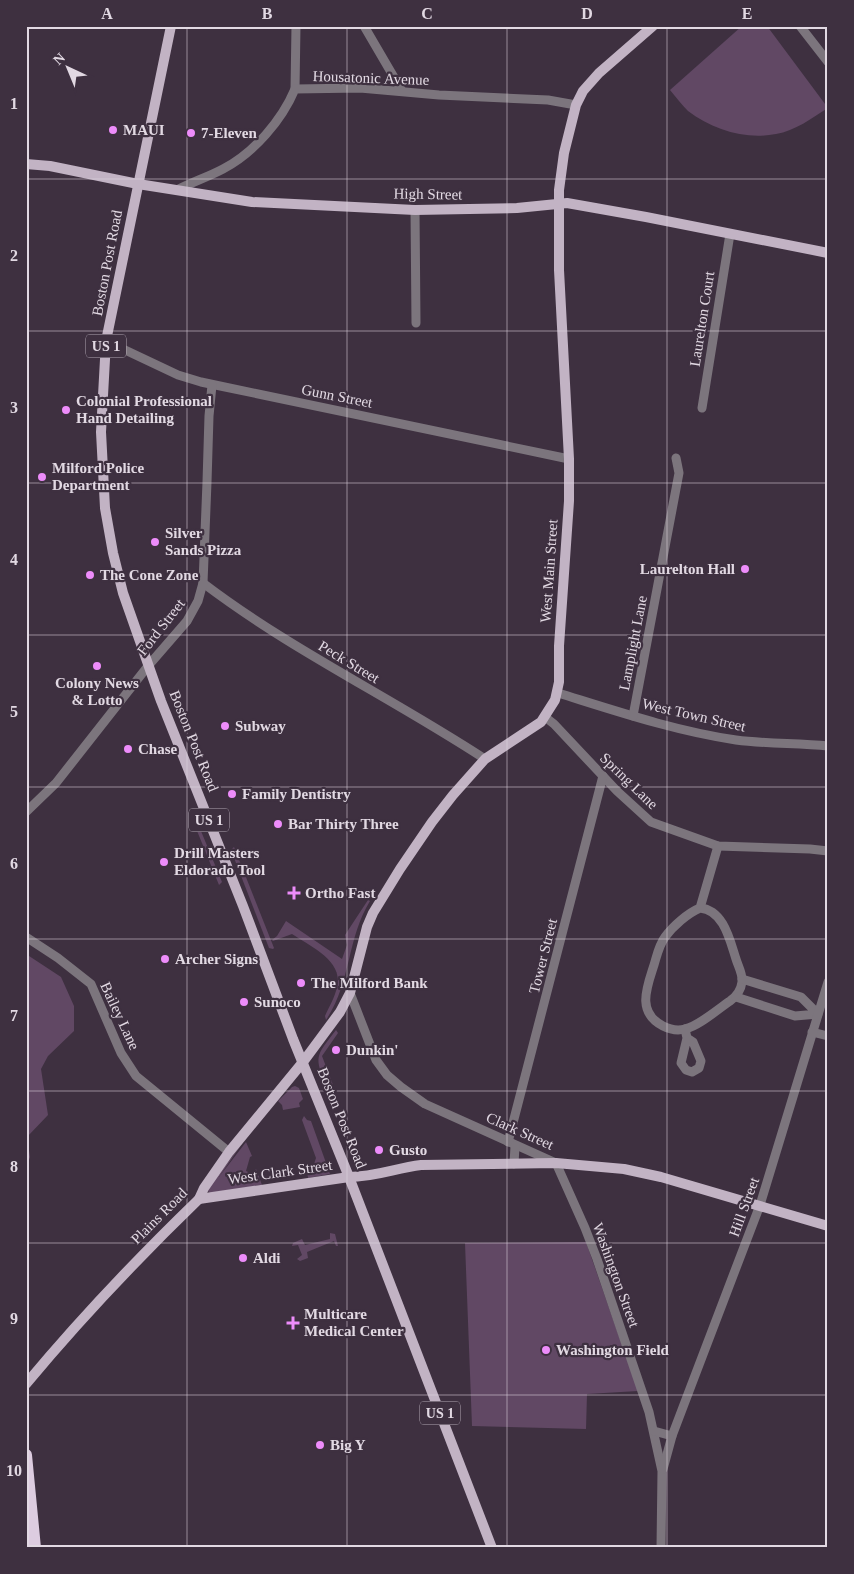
<svg xmlns="http://www.w3.org/2000/svg" width="854" height="1574" font-family="Georgia,serif">
<rect width="100%" height="100%" fill="#3e3040"/>
<g fill="#614864">
<path d="M742,26H767L828,108C812,118 795,131 776,134C746,140 713,130 688,111C682,105 676,97 670,90Z"/>
<polygon points="196,819 222,882 219,885 193,821"/>
<polygon points="234,847 274,948 273,949 269,948 231,850"/>
<path d="M368,900L370,901C347,938 351,983 326,1020L325,1016C329,1007 335,997 337,987C344,961 310,946 292,934L273,941L272,940L277,936L286,921L342,959L347,945L345,935Z"/>
<polygon points="26,954 61,977 74,1006 74,1031 48,1056 41,1069 48,1115 27,1137 30,1157 26,1169"/>
<path d="M336,1030L338,1033L322,1056L333,1085L329,1089L327,1088C314,1056 315,1057 336,1030Z"/>
<polygon points="295,1086 299,1088 303,1099 299,1103 300,1107 283,1110 282,1105 278,1101 292,1087"/>
<polygon points="304,1116 307,1120 311,1121 330,1174 308,1178 307,1170 314,1164 316,1158 302,1120"/>
<polygon points="244,1141 219,1177 246,1142 252,1156 250,1157 246,1171 253,1174 256,1169 262,1185 210,1193 208,1191 209,1187"/>
<polygon points="330,1233 335,1234 338,1246 336,1246 334,1241 307,1252 308,1258 300,1261 297,1259 302,1255 298,1245 292,1246 293,1243 302,1239 305,1245 330,1239"/>
<polygon points="586,1242 638,1391 587,1394 586,1429 472,1426 465,1243"/>
</g>
<g fill="none" stroke-linecap="round" stroke-linejoin="round">
<g stroke="#7c757d" stroke-width="9">
<polyline points="364,26 402,91"/>
<polyline points="800,26 828,62"/>
<polyline points="295,89 296,26"/>
<path d="M177,190C192,182 208,177 223,169C254,153 282,120 295,89L360,88L439,95L548,100L576,105"/>
<polyline points="415,210 416,323"/>
<polyline points="106,341 178,375 201,382 569,459"/>
<polyline points="702,408 730,234"/>
<path d="M203,583C291,650 392,698 485,759"/>
<path d="M558,693C616,711 675,731 736,740C766,744 797,743 828,746"/>
<polyline points="633,716 679,473 676,458"/>
<polyline points="545,717 554,724 617,791 651,822 718,846 810,849 828,851"/>
<polyline points="26,812 56,783 148,666 187,621 198,601 203,583 207,482 209,416 212,385"/>
<path d="M700,908C688,913 673,926 665,937C659,945 657,955 654,965C647,987 636,1012 663,1026C669,1029 678,1031 685,1029C699,1026 718,1009 730,1001C737,996 741,990 742,982C743,974 738,966 736,959C730,941 724,910 700,908L718,846"/>
<polyline points="26,937 58,958 91,984 121,1053 136,1076 229,1152"/>
<polyline points="350,993 376,1060 387,1075 401,1087 425,1104 556,1163 585,1228 597,1259 649,1412 662,1471 661,1548"/>
<polyline points="736,997 795,1016 818,1014 801,997 742,979"/>
<polyline points="685,1029 687,1038 681,1063 686,1070 692,1072 699,1068 701,1061 693,1042 687,1038"/>
<polyline points="812,1032 828,1036"/>
<polyline points="508,1142 603,776"/>
<polyline points="514,1164 515,1146"/>
<polyline points="654,1431 672,1436"/>
<polyline points="663,1469 672,1436 691,1386 760,1205 828,982"/>
</g>
<g stroke="#c2b3c4" stroke-width="10">
<polyline points="171,26 106,341 101,432 105,508 113,553 123,593 161,701 243,906 293,1039 349,1177 492,1548"/>
<polyline points="26,164 50,166 138,184 252,202 415,210 517,208 567,203 646,217 828,253"/>
<path d="M199,1199L349,1177C375,1177 396,1168 421,1165L556,1163L624,1169L661,1177L828,1226"/>
<path d="M26,1384C81,1318 138,1258 199,1199L204,1188L229,1152L303,1062L340,1012L350,993L367,927L373,913L400,869L432,822L453,795L485,759L541,722L555,700L559,682V646L569,501V459L559,270V190L564,153L576,105L583,91L599,73L653,26"/>
</g>
<polyline stroke="#ddcce0" stroke-width="12" points="26,1455 35,1548"/>
</g>
<path fill="none" stroke="#e2d9e3" stroke-width="1" stroke-opacity="0.55" d="M187,26V1548M347,26V1548M507,26V1548M667,26V1548M26,179H828M26,331H828M26,483H828M26,635H828M26,787H828M26,939H828M26,1091H828M26,1243H828M26,1395H828"/>
<g fill="#ed8cfa" stroke="#3e3040" stroke-width="2">
<circle cx="113" cy="130" r="5"/>
<circle cx="191" cy="133" r="5"/>
<circle cx="66" cy="410" r="5"/>
<circle cx="42" cy="477" r="5"/>
<circle cx="155" cy="542" r="5"/>
<circle cx="745" cy="569" r="5"/>
<circle cx="90" cy="575" r="5"/>
<circle cx="97" cy="666" r="5"/>
<circle cx="225" cy="726" r="5"/>
<circle cx="128" cy="749" r="5"/>
<circle cx="232" cy="794" r="5"/>
<circle cx="278" cy="824" r="5"/>
<circle cx="164" cy="862" r="5"/>
<path d="M291.5 885.5h5v5h5v5h-5v5h-5v-5h-5v-5h5z"/>
<circle cx="165" cy="959" r="5"/>
<circle cx="301" cy="983" r="5"/>
<circle cx="244" cy="1002" r="5"/>
<circle cx="336" cy="1050" r="5"/>
<circle cx="379" cy="1150" r="5"/>
<circle cx="243" cy="1258" r="5"/>
<path d="M290.5 1315.5h5v5h5v5h-5v5h-5v-5h-5v-5h5z"/>
<circle cx="546" cy="1350" r="5"/>
<circle cx="320" cy="1445" r="5"/>
</g>
<g text-anchor="middle" dominant-baseline="central" stroke-width="4.5" stroke-linejoin="round" paint-order="stroke">
<g fill="#3e3040" stroke="#b1a6b2" stroke-width="1">
<rect x="86" y="334.5" width="40" height="23" rx="4"/>
<rect x="189" y="808.5" width="40" height="23" rx="4"/>
<rect x="420" y="1401.5" width="40" height="23" rx="4"/>
</g>
<g font-size="14" font-weight="bold" fill="#e2d9e3">
<text x="106" y="346">US 1</text>
<text x="209" y="820">US 1</text>
<text x="440" y="1413">US 1</text>
</g>
<g font-size="15" fill="#e2d9e3" stroke="#3e3040">
<text transform="translate(371 78) rotate(2)">Housatonic Avenue</text>
<text transform="translate(428 194) rotate(1)">High Street</text>
<text transform="translate(107 263) rotate(-79)">Boston Post Road</text>
<text transform="translate(702 319) rotate(-81)">Laurelton Court</text>
<text transform="translate(337 396) rotate(11)">Gunn Street</text>
<text transform="translate(549 571) rotate(-86)">West Main Street</text>
<text transform="translate(161 627) rotate(-52)">Ford Street</text>
<text transform="translate(633 643) rotate(-79)">Lamplight Lane</text>
<text transform="translate(349 662) rotate(31)">Peck Street</text>
<text transform="translate(694 715) rotate(13)">West Town Street</text>
<text transform="translate(194 741) rotate(68)">Boston Post Road</text>
<text transform="translate(629 781) rotate(44)">Spring Lane</text>
<text transform="translate(543 956) rotate(-76)">Tower Street</text>
<text transform="translate(120 1016) rotate(65)">Bailey Lane</text>
<text transform="translate(342 1118) rotate(68)">Boston Post Road</text>
<text transform="translate(520 1131) rotate(24)">Clark Street</text>
<text transform="translate(280 1172) rotate(-8)">West Clark Street</text>
<text transform="translate(744 1207) rotate(-70)">Hill Street</text>
<text transform="translate(159 1216) rotate(-45)">Plains Road</text>
<text transform="translate(616 1275) rotate(70)">Washington Street</text>
</g>
<g font-size="15" font-weight="bold" fill="#e2d9e3" stroke="#3e3040" text-anchor="start">
<text x="123" y="130">MAUI</text>
<text x="201" y="133">7-Eleven</text>
<text x="76" y="401">Colonial Professional<tspan x="76" dy="17">Hand Detailing</tspan></text>
<text x="52" y="468">Milford Police<tspan x="52" dy="17">Department</tspan></text>
<text x="165" y="533">Silver<tspan x="165" dy="17">Sands Pizza</tspan></text>
<text x="735" y="569" text-anchor="end">Laurelton Hall</text>
<text x="100" y="575">The Cone Zone</text>
<text x="97" y="683" text-anchor="middle">Colony News<tspan x="97" dy="17">&amp; Lotto</tspan></text>
<text x="235" y="726">Subway</text>
<text x="138" y="749">Chase</text>
<text x="242" y="794">Family Dentistry</text>
<text x="288" y="824">Bar Thirty Three</text>
<text x="174" y="853">Drill Masters<tspan x="174" dy="17">Eldorado Tool</tspan></text>
<text x="305" y="893">Ortho Fast</text>
<text x="175" y="959">Archer Signs</text>
<text x="311" y="983">The Milford Bank</text>
<text x="254" y="1002">Sunoco</text>
<text x="346" y="1050">Dunkin'</text>
<text x="389" y="1150">Gusto</text>
<text x="253" y="1258">Aldi</text>
<text x="304" y="1314">Multicare<tspan x="304" dy="17">Medical Center</tspan></text>
<text x="556" y="1350">Washington Field</text>
<text x="330" y="1445">Big Y</text>
</g>
</g>
<rect width="854" height="1574" fill="none" stroke="#3e3040" stroke-width="55"/>
<g transform="translate(68 68) rotate(316)" stroke="#3e3040" stroke-width="4" paint-order="stroke">
<path d="M0-4L9 19L0 12L-9 19Z" fill="#e2d9e3"/>
<text y="-8" font-size="14" font-weight="bold" text-anchor="middle" fill="#e2d9e3">N</text>
</g>
<rect x="28" y="28" width="798" height="1518" fill="none" stroke="#e2d9e3" stroke-width="2"/>
<g font-size="16" text-anchor="middle" font-weight="bold" fill="#e2d9e3">
<text x="107" y="19">A</text>
<text x="267" y="19">B</text>
<text x="427" y="19">C</text>
<text x="587" y="19">D</text>
<text x="747" y="19">E</text>
<text x="14" y="109">1</text>
<text x="14" y="261">2</text>
<text x="14" y="413">3</text>
<text x="14" y="565">4</text>
<text x="14" y="717">5</text>
<text x="14" y="869">6</text>
<text x="14" y="1021">7</text>
<text x="14" y="1172">8</text>
<text x="14" y="1324">9</text>
<text x="14" y="1476">10</text>
</g>
</svg>
